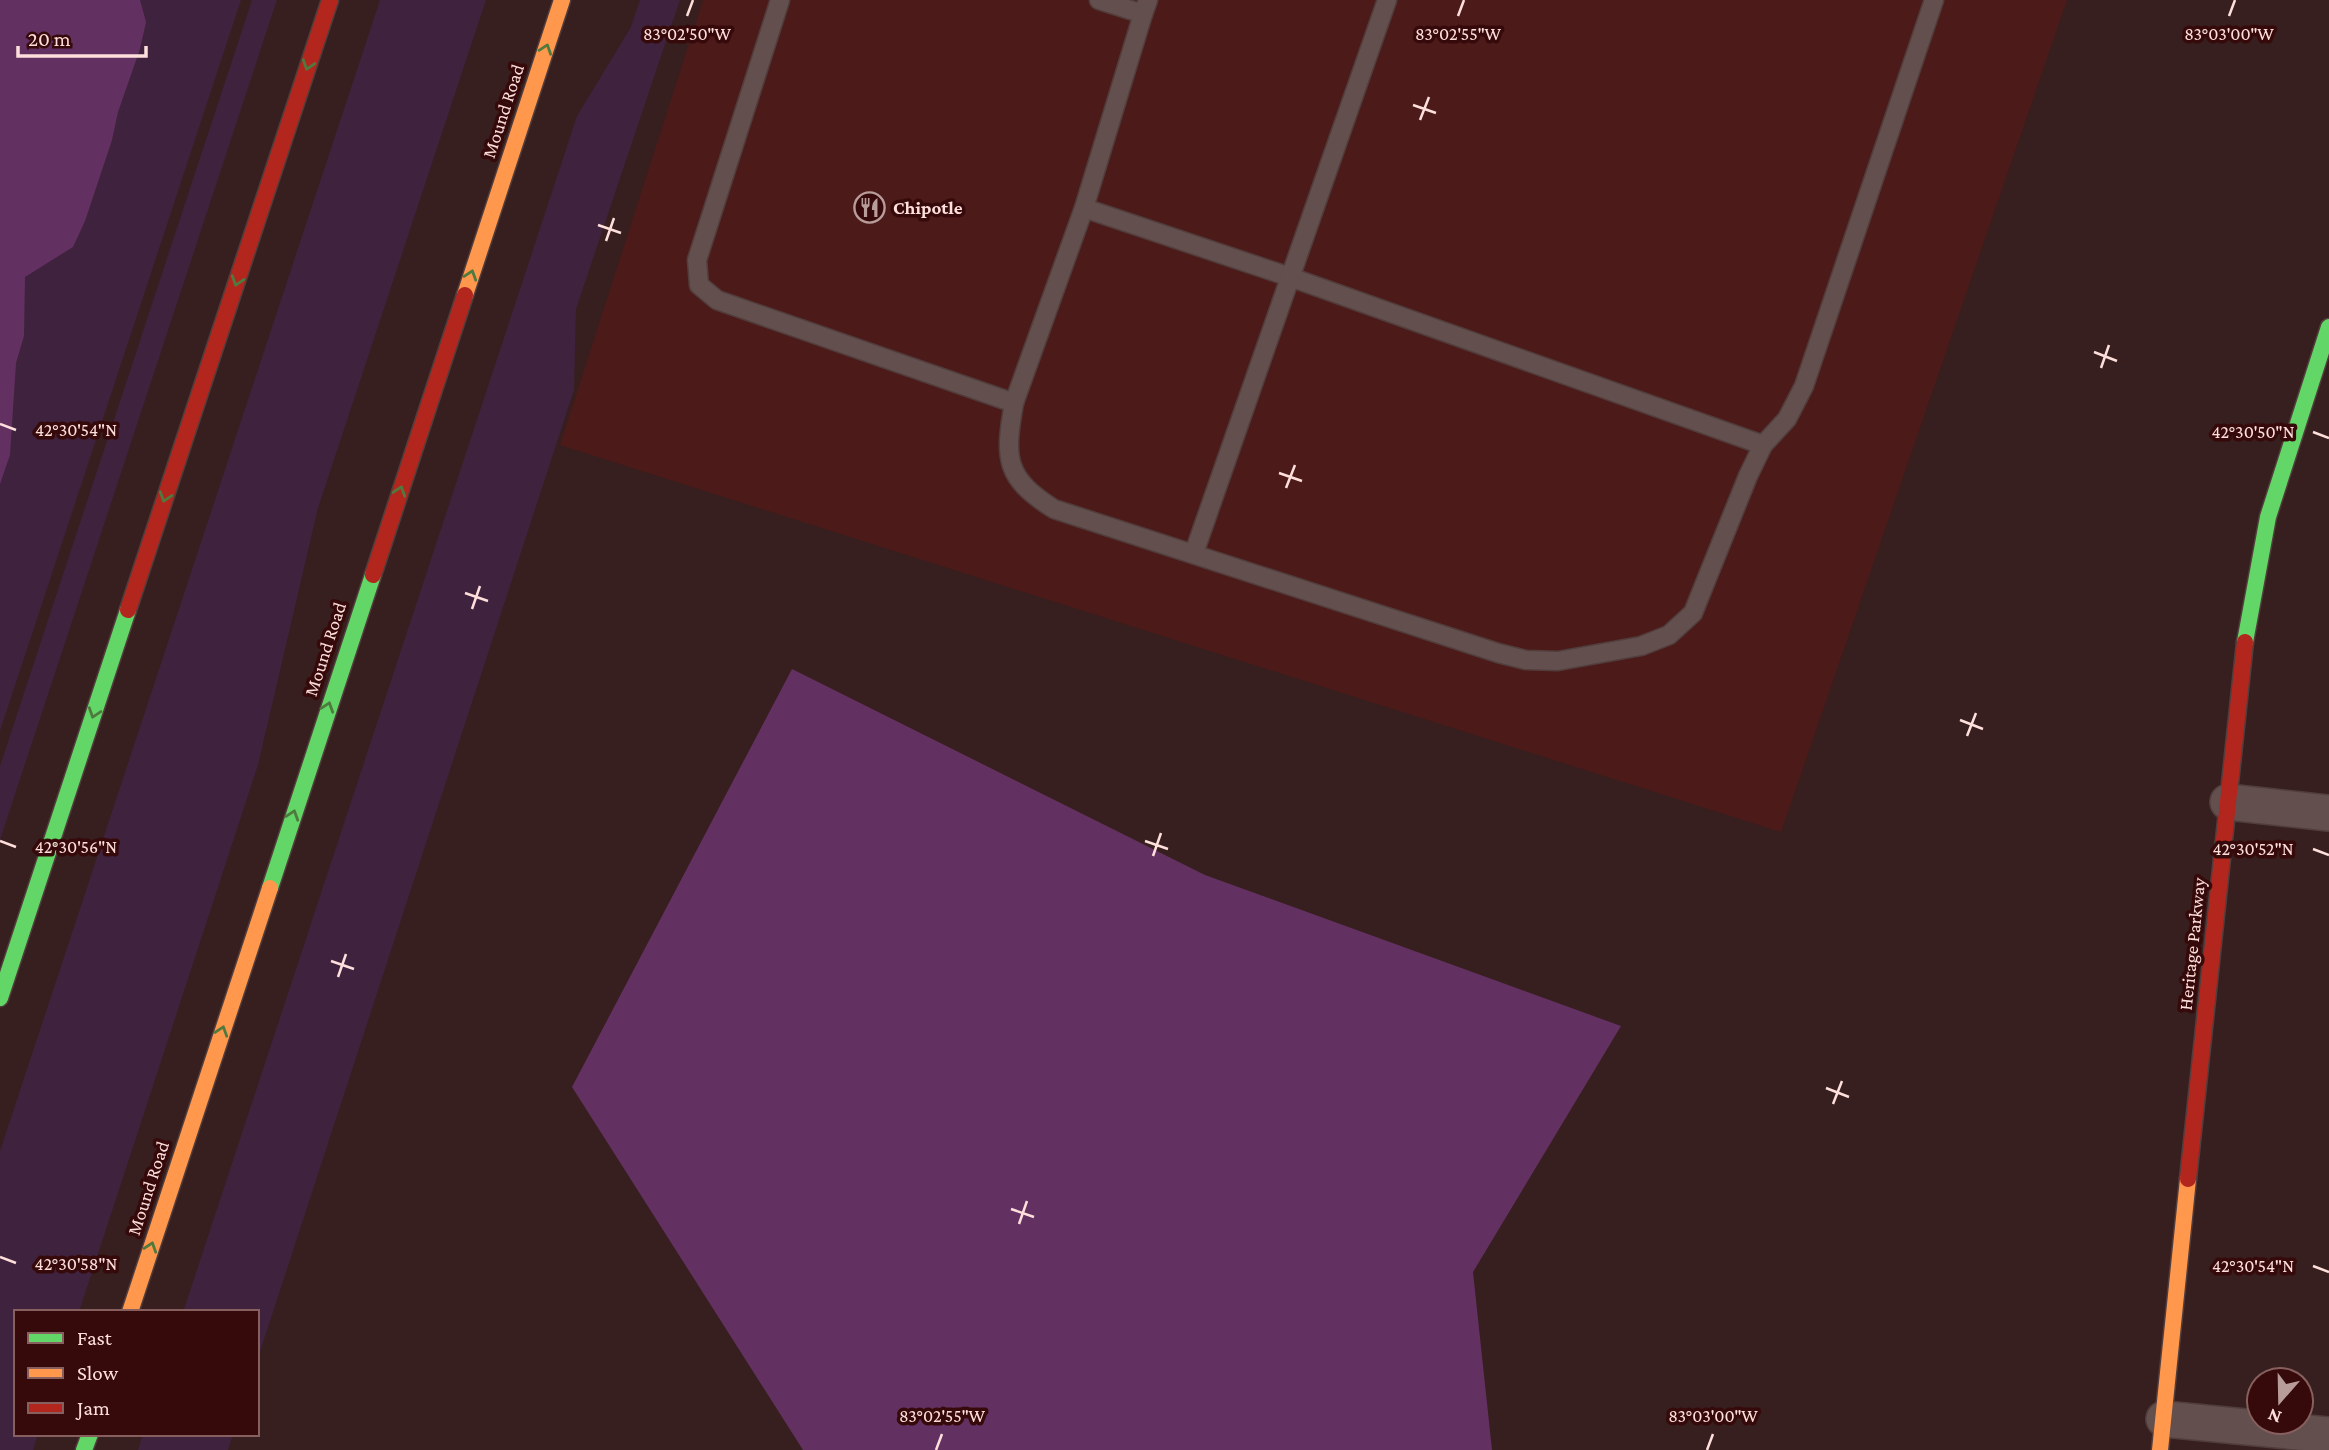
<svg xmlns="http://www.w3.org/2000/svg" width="2329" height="1450" font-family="'Crimson Pro',serif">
<rect width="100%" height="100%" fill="#361f1e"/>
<polygon fill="#4c1b19" points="703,0 2067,0 1781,832 560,445"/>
<g fill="#3f223d">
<polygon points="0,0 241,0 0,731"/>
<polygon points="252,0 277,0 0,840 0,766"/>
<polygon points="380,0 486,0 318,508 258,765 79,1312 16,1312 16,1434 38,1434 33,1450 0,1450 0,1151"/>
<polygon points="640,0 680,0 576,309 574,390 257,1361 257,1312 183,1312 577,116 631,27"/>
<polygon points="143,1434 233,1434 228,1450 138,1450"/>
</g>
<g fill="#633062">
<polygon points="0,0 140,0 146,22 140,49 118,112 112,140 85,221 73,247 25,277 24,336 16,363 10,455 0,484"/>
<polygon points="792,669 1205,875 1621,1026 1473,1272 1492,1450 803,1450 572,1087"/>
</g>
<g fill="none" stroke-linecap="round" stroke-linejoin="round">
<defs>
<g id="lane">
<polyline points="780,0 697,260 699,285 717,300 1014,403"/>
<polyline points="1099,0 1143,14 1148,0"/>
<path d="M1143,14L1084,208L1014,403C1004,459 1005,478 1054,509L1498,653L1526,660L1558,661L1641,646L1669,635L1693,613L1748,476L1763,445L1787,419L1804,386L1934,0"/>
<polyline points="1084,208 1290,277 1763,445"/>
<polyline points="1194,553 1387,0"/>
</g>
<g id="street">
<polyline points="2228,802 2329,813"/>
<polyline points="2164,1419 2329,1435"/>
</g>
<g id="fast">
<polyline points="2245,642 2268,517 2329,327"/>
<polyline points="270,888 373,575"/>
<polyline points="0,998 128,610"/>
<polyline points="84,1450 90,1434"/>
</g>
<g id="slow">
<polyline points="465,295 562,0"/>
<polyline points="130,1312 270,888"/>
<polyline points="2160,1450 2188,1179"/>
</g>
<g id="jam">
<polyline points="373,575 465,295"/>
<polyline points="128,610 330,0"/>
<polyline points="2188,1179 2245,642"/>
</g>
</defs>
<use href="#lane" stroke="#513d3c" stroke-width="21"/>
<use href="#street" stroke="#513d3c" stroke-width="38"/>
<use href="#fast" stroke="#513d3c" stroke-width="19"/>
<use href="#slow" stroke="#513d3c" stroke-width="19"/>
<use href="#jam" stroke="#513d3c" stroke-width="19"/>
<use href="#lane" stroke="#624f4e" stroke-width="18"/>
<use href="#street" stroke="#624f4e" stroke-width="35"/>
<use href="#fast" stroke="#63d668" stroke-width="16"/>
<use href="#slow" stroke="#ff974d" stroke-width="16"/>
<use href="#jam" stroke="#b3261e" stroke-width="16"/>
</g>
<defs><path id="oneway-chevron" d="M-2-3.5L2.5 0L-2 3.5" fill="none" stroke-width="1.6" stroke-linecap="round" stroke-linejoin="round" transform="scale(1.75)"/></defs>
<g stroke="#4f7a3e">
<use href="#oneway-chevron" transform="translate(546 49) rotate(-71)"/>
<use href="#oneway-chevron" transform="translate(308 65) rotate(108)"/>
<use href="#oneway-chevron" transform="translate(471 275) rotate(-72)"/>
<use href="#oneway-chevron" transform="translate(237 281) rotate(108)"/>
<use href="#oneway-chevron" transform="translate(400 491) rotate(-72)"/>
<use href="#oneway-chevron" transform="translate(165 497) rotate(108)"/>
<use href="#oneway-chevron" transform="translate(328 707) rotate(-72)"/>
<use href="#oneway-chevron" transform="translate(94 713) rotate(108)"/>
<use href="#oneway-chevron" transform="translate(293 815) rotate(-72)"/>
<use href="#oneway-chevron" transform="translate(222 1031) rotate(-72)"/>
<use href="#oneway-chevron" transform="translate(151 1247) rotate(-72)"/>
</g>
<path fill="none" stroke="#fedfdc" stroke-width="2.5" d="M687,16L693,0M1458,16L1464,0M2229,16L2235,0M1413,105L1436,113M1420,120L1429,97M598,225L621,233M606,241L614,218M2094,352L2117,361M2101,368L2109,345M0,424L16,430M2313,432L2329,438M1279,473L1302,481M1286,488L1295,465M465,593L488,601M472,609L480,586M1960,720L1983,729M1967,736L1976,713M0,841L16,847M1145,841L1168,849M2313,849L2329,855M1153,856L1161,833M331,961L354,969M338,977L346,954M1826,1088L1849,1097M1833,1104L1842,1081M1011,1209L1034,1217M1019,1224L1027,1201M0,1257L16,1263M2313,1266L2329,1272M936,1450L942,1434M1707,1450L1713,1434"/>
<defs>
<symbol id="restaurant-ring" viewBox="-11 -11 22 22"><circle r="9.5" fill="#360a0a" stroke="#b89c9a" stroke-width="1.5"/><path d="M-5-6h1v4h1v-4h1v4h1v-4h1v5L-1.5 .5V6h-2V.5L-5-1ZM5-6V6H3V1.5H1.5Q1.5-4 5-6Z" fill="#b89c9a"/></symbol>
</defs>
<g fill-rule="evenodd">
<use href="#restaurant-ring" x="852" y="190" width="35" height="35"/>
</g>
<g text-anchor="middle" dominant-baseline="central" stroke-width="7" stroke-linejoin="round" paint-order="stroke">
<g font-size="19" fill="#fedfdc" stroke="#360a0a">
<text transform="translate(503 111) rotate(-72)">Mound Road</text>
<text transform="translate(325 649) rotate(-72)">Mound Road</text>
<text transform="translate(2192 944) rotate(-84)">Heritage Parkway</text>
<text transform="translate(148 1188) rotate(-72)">Mound Road</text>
</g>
<g font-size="19" font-weight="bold" fill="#fedfdc" stroke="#360a0a" text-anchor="start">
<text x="893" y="207">Chipotle</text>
</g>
</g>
<g font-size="18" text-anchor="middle" fill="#fedfdc" stroke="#360a0a" stroke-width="7" stroke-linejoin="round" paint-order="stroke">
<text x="687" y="40">83°02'50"W</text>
<text x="1458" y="40">83°02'55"W</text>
<text x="2229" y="40">83°03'00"W</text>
<text x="76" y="436">42°30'54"N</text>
<text x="2253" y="438">42°30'50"N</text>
<text x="76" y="853">42°30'56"N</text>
<text x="2253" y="855">42°30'52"N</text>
<text x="76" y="1270">42°30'58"N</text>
<text x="2253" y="1272">42°30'54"N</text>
<text x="942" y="1422">83°02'55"W</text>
<text x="1713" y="1422">83°03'00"W</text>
</g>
<rect x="14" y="1310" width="245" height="126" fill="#360a0a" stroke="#865f5e" stroke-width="2"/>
<rect x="28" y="1333" width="35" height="10" fill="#63d668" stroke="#865f5e" stroke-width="2"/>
<text x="77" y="1345" font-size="21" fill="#fedfdc">Fast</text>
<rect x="28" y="1368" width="35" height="10" fill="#ff974d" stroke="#865f5e" stroke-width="2"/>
<text x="77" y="1380" font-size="21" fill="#fedfdc">Slow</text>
<rect x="28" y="1403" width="35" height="10" fill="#b3261e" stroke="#865f5e" stroke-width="2"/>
<text x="77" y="1415" font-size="21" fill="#fedfdc">Jam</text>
<g transform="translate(2280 1401) rotate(200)"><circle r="33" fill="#360a0a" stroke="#865f5e" stroke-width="2"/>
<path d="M0-5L12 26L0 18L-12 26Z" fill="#b89c9a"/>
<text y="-10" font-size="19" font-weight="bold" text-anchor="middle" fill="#fedfdc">N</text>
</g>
<path d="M18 46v10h128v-10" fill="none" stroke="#fedfdc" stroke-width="3.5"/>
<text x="28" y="46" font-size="21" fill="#fedfdc" stroke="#360a0a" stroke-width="5" paint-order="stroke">20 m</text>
</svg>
